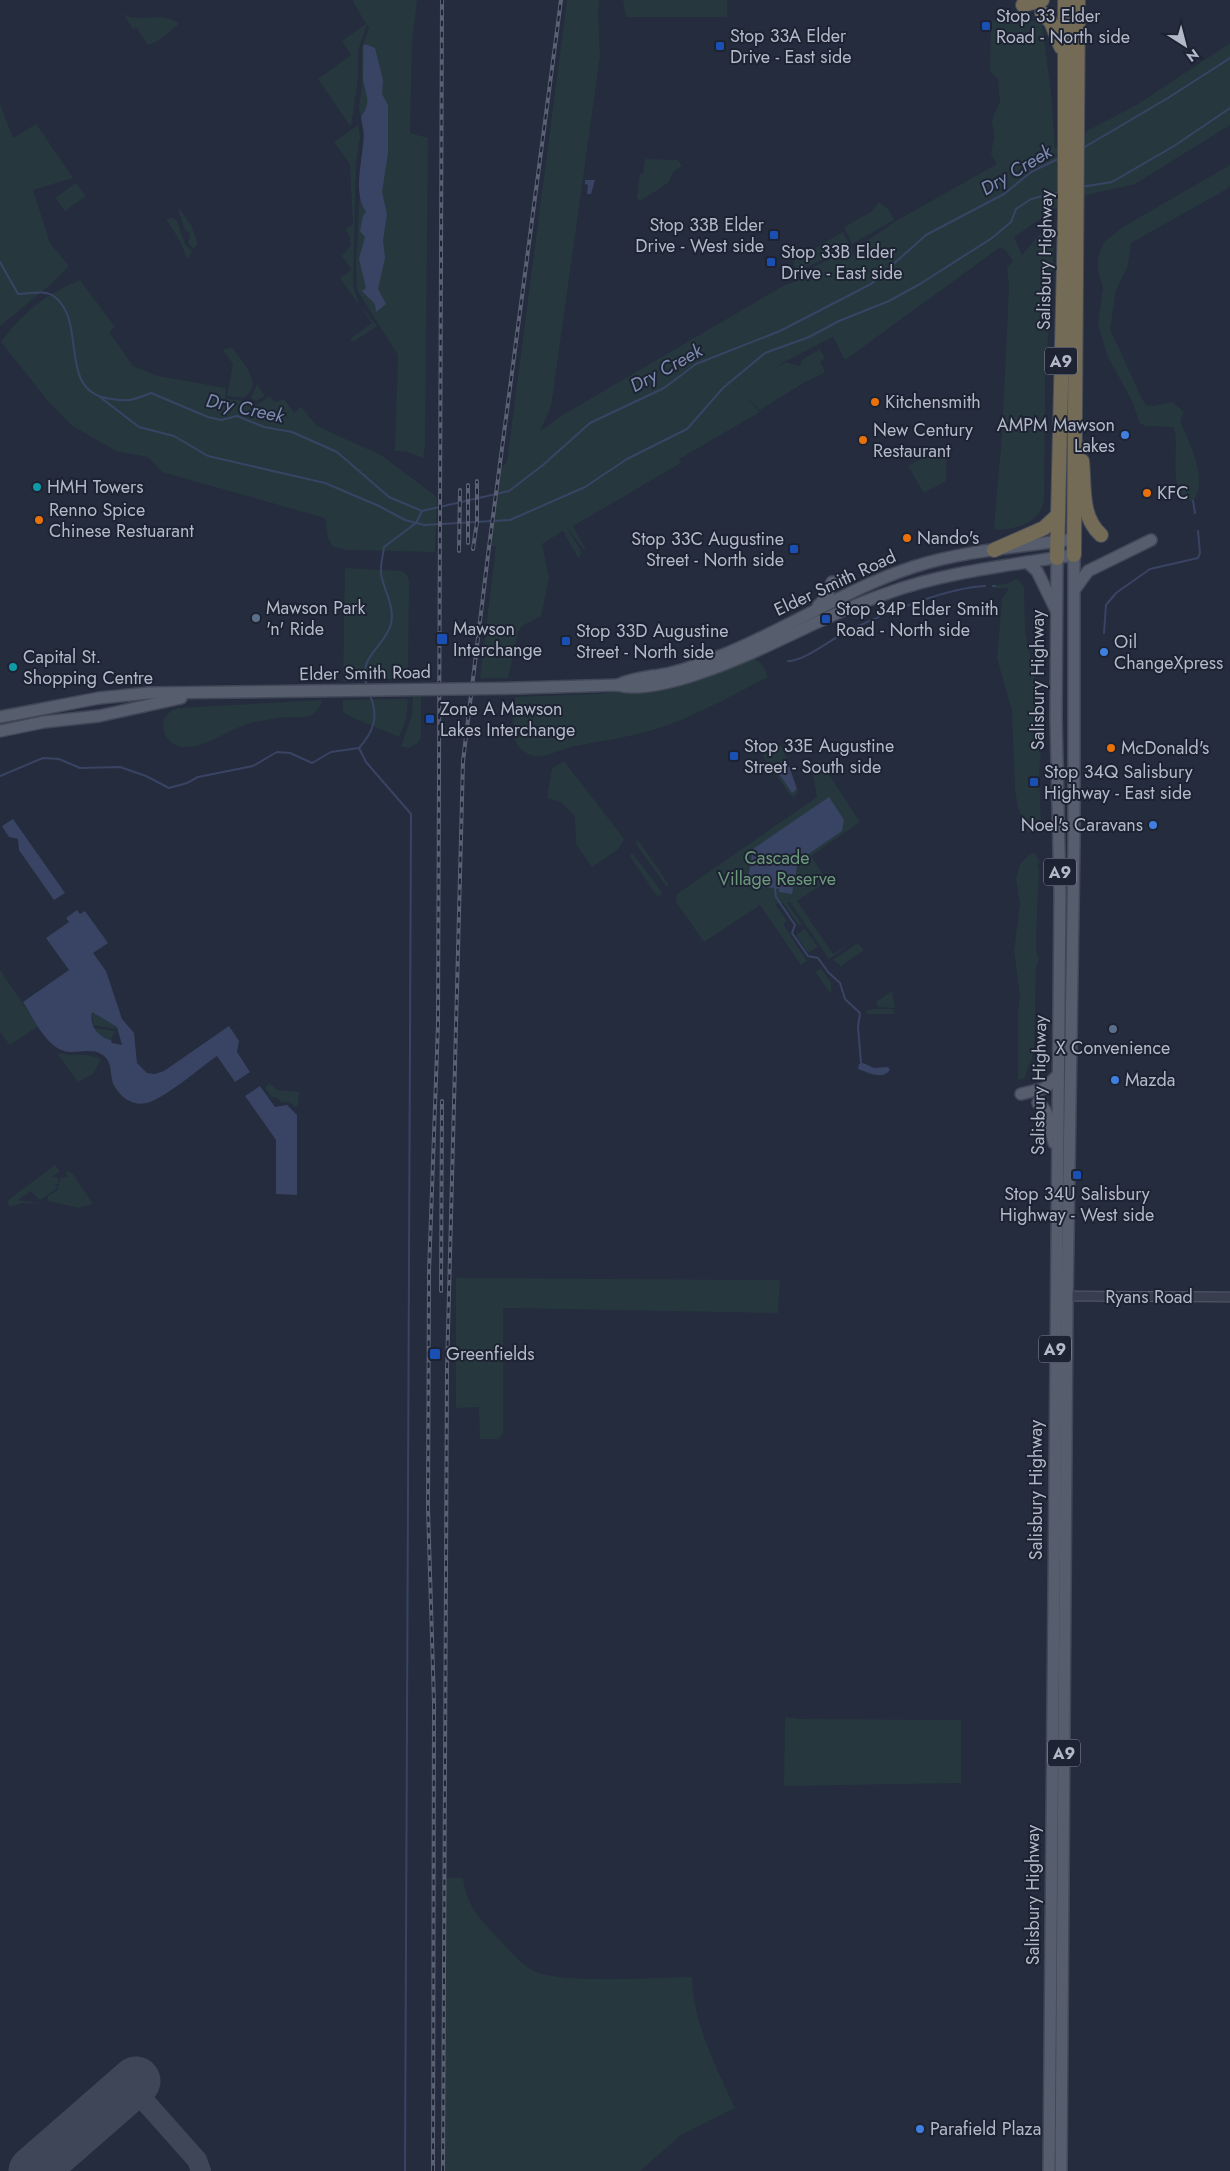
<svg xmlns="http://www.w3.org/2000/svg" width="1230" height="2171" font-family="Jost,sans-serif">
<rect width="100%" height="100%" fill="#242c3d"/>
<g fill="#26383e">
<polygon points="352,0 417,0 412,42 410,133 428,138 425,447 423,458 407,452 395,451 398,355 357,290 356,266 363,132 359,108 362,87 362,47 369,28 367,24 358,51 358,79 351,127 318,79 351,55 342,41 366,24"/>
<path d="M567,0H599L598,13L600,56L551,407L540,431L561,416L783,286L800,280L799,275L852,247L853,258L855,249L896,221L997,164L991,154L994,137L992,120L1000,101L998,79L990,71L991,20L1035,21L1042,24L1051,93L1055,148L1138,104L1230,43V125L1135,184L1091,194L1062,204L1014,237L1022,255L1039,235L1046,231L1054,245L1045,383L1044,501C1039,523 1018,529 997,530L994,527L1002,436L1009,288L1007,267L1013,262L1005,249L999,248L845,360L833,337L782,363L776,368L786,362L799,366L803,359L820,349L825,358L820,362L825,372L805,382L760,410L743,394L760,412L679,459L681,463L573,526L586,550L585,551L565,525L581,551L580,557L578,558L563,531L542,544L549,578L541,616L522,626L518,632L508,678H480L496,546L489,547L499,469L507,462Z"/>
<polygon points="623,0 727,0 727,17 626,17"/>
<path d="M123,14C140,24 163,10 179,24L158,41L148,45L136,27L133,29Z"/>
<polygon points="0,104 13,138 36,124 73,178 33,190 50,243 69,266 51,284 0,326"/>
<polygon points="358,125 360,137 356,162 353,285 359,304 377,326 353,342 350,339 372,323 340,278 352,270 342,256 351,245 349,235 345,230 353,224 350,164 334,142"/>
<polygon points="645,159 678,160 682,166 674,171 668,183 640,201 637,197 640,174 643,174"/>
<path d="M1230,165V186L1225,190L1131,243L1128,265L1116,290L1110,329L1142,399L1146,405L1154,406L1172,402L1184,412L1180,421C1189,442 1209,480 1193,501L1186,500C1167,485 1181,442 1173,427L1145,426L1140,423L1132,401L1107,355L1098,324L1103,288L1098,271V257L1104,242L1123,227Z"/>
<polygon points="76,183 86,196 65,211 55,198"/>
<polygon points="879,202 888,209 894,220 852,244 844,227 871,212"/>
<polygon points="179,208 191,225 198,243 194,249 188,243 190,233 185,230 179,213"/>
<polygon points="173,218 177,221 185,244 192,252 187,259 180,241 166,219"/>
<polygon points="843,232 850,246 797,272 793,261"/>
<path d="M80,280L115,327L109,332L133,366L158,376L226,388L225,399L248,401L256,405L270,396L275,402L284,399L294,413L301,407L317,426L381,455L437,497L435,552L348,550L333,547L328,538L325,518L162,472L148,457L116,451L71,425L48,401L1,342C23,312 46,294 80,280Z"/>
<path d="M232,347C242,362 265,383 244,398L227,396L233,364L223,350Z"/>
<polygon points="257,384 265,396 256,401 251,398"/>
<polygon points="933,452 946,452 946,481 924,493 908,466"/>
<polygon points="345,568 402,571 407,575 409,580 408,678 343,681"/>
<polygon points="1017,579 1024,586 1025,632 1035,679 1033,696 1041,751 1039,774 1041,822 1036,832 1028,832 1018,808 1015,789 1012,711 997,658 1002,599 1009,588 994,588 995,585 1007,584"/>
<path d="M752,658C762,662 764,667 768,677C731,696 693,718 653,730C627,738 598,741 571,747C554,751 537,764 521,749C508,737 515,713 515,697L599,694L658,687Z"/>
<polygon points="413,697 421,697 421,737 418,743 409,748 401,746 412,715"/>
<polygon points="408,699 406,720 399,737 347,715 343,711 343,700"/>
<path d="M322,700C316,724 297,715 278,718C270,719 263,721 255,722C231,727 208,748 183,747C163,746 153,715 178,708Z"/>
<polygon points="776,745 782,746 787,760 774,765 792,793 797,789 798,792 794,797 790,795 779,779 779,777 776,776 762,755"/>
<polygon points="564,761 624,839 618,849 592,867 576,844 575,816 561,802 547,798 552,768"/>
<polygon points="820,761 860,822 811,856 827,881 797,901 833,954 856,940 829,959 790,902 787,903 802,924 799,926 783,903 775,904 787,921 783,924 807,961 801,965 760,905 704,942 676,902 677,894 817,797 812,768"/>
<polygon points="638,840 669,885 667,887 636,844"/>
<polygon points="632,853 662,892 661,895 657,896 630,856"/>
<polygon points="1030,854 1035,854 1040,862 1037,865 1039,870 1036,935 1036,951 1039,959 1036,967 1034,1051 1024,1079 1018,1080 1018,1011 1020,996 1014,951 1020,904 1016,879 1020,864"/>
<polygon points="805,929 818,947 808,953 796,935"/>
<polygon points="858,943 864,950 841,966 833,960"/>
<polygon points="821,968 831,983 831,994 815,972"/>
<polygon points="0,970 38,1026 10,1045 0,1032"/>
<polygon points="892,991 895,1008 878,1007 876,1002"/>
<polygon points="874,1009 892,1009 895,1014 866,1014 868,1010"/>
<polygon points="92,1012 117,1027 116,1029 93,1025"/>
<polygon points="94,1028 115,1031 111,1040 99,1035"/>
<path d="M57,1053C70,1057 88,1052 101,1059L93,1074L78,1082Z"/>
<polygon points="269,1083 278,1090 299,1092 298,1105 296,1107 289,1102 281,1102 276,1097 272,1097 265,1088"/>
<polygon points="55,1165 60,1171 52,1177 58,1178 58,1184 55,1184 58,1187 56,1189 40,1200 30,1191 18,1200 44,1204 23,1203 10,1207 7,1201"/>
<polygon points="68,1171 72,1173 93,1204 79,1208 48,1201 48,1196 58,1190 60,1178 67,1177 66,1172"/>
<polygon points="456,1278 780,1280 778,1313 503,1308 503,1433 498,1439 480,1439 479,1407 456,1408"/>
<polygon points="785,1717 801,1719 961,1720 961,1783 784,1786"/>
<path d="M444,1878H463C466,1903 478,1918 496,1936C507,1947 518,1962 532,1970C558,1985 657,1977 692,1977C693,2024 716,2066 735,2108L681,2135L640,2171H443Z"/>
</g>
<g fill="#394464" fill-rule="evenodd">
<path d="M365,44L375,48L383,80L382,94L388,105V153L382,192L387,214L383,240L385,258L378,289L386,304L376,312L375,304L362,291L366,288L359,259L365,237L360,231L363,216L366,212C352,191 363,160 364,136C364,129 362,123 361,117C374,100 363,92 363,75C363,65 364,57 363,47Z"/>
<polygon points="585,180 595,180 591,194 587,194 588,185 585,184"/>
<polygon points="787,760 797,789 792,793 773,765"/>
<polygon points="829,797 844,820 842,831 798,861 792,894 779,892 779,889 747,884 753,849"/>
<polygon points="13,819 65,893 54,900 19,850 18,839 9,837 2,826"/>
<path d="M77,910L80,914L85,911L108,943L93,953L106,971L122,1019L134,1033L137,1063L147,1073L155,1074L164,1071L229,1026L239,1041L237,1052L250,1072L235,1082L217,1056C201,1067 164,1099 147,1103C134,1106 122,1099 115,1087C108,1076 115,1062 101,1054C93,1049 80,1052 71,1052C48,1052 34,1019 23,1002L69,970L46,938L69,922L66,918ZM92,1012L117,1027L122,1045L112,1043L111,1040C98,1037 89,1026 92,1012Z"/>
<path d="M863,1063L874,1068L888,1067L890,1070C881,1081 868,1072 858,1069L859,1064Z"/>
<polygon points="260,1086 275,1107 287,1105 297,1115 297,1195 276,1194 276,1140 245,1096"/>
</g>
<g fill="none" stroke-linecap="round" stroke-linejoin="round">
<g stroke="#394464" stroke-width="2">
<polyline points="1083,148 1168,98 1230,58"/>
<polyline points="1081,187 1112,182 1174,146 1230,108"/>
<path d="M0,262L18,294C30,294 44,289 55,297C87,323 58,388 106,398C128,402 130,401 151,393L208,417L221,420L237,416L264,427L292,432L337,452L389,497L422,511L509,491L543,465L590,423L664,388L696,364L780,331L871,284L926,235L1004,194L1031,172L1060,158"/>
<polyline points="100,397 139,427 174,436 208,456 325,483 379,506 405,520 424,525 510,520 585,487 627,459 687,429 723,388 765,353 809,337 839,321 889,301 920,284 992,238 1011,222 1016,209 1031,199 1060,192"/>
<polyline points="1193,501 1195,513"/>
<polyline points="993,586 995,586"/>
<polyline points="1104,633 1106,605 1116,593 1150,569 1198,558 1200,553 1198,531"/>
<path d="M788,661C806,661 833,637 850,630C883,614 949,587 985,586"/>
<path d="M367,686C357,655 384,649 391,624C395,606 384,591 381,574C380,566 383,556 384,547L416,523L422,511"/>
<polyline points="359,748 366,762 411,814 405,2171"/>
<path d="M0,776L43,758L59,759L80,768L120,767L146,776L169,788L187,783L198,777L253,766L277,752L290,753L312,763L331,752L359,748C374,731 379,717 370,695"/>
<polyline points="775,888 776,897 795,925 792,933 808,956 818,958 828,972 840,983 845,999 860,1013 858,1027 861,1063"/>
</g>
<path stroke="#3f4658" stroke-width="20" d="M97,2115C110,2105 123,2089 141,2097L197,2160L201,2171"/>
<polyline stroke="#3f4658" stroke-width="49" points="33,2171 136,2081"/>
<defs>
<polyline id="minor" points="1067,1296 1230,1297"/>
<g id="major">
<polyline points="1027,562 1037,571 1055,608"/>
<polyline points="1075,589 1088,571 1151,540"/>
<polyline points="818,606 827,597 832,582"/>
<path d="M618,685C634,677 652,677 670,673C687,669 704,663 720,656C786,630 846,589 913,567C965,550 1021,547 1074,539"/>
<path d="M519,688L618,685C638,692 680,680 700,673C764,652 821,616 885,594C945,572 1011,565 1074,555V843L1067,1304L1061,2171"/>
<polyline points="0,717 99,698 149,693 310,691"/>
<polyline points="0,731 44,722 99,716 181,698"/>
<polyline points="1021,1094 1045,1088 1058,1075"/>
<path d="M1038,1103C1051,1112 1050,1129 1054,1143"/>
<polyline points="1049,2171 1060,895 1056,717 1057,558"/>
</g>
<g id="highway">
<polyline points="1023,5 1042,0"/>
<polyline points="1042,13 1051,22 1061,47"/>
<path d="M1082,461C1085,487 1080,516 1101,535"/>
<polyline points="994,550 1044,528 1057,516"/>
<polyline points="1074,555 1078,0"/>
<polyline points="1057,558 1065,216 1065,0"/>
</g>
</defs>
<use href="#minor" stroke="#565c6b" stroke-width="11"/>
<use href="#major" stroke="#414756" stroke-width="14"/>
<use href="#highway" stroke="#434958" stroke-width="16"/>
<use href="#minor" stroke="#383e4d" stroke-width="9"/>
<use href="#major" stroke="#565d6d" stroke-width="11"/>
<use href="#highway" stroke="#736b55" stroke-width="14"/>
<defs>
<g id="rail">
<polyline points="468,543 468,485"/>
<polyline points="473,549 477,522 477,481"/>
<polyline points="459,551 460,490"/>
<polyline points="441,1291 442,1101"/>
<polyline points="433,2171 434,1703 428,1508 429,1272 438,1024 442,0"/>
<polyline points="443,2171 447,1369 463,761 489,547 561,0"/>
</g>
</defs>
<use href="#rail" stroke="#5a6174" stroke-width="4"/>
<use href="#rail" stroke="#1d2332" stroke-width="2" stroke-dasharray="5.5" stroke-linecap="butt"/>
<defs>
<polyline id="major-bridge" points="310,691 519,688"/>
</defs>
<use href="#major-bridge" stroke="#414756" stroke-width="14" stroke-linecap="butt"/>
<use href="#major-bridge" stroke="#565d6d" stroke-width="11"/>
</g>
<g fill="#1a4fb4" stroke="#1d2332" stroke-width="2">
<rect x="981" y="21" width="10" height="10" rx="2.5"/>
<rect x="715" y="41" width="10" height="10" rx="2.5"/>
<rect x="769" y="230" width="10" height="10" rx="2.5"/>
<rect x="766" y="257" width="10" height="10" rx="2.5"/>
<rect x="789" y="544" width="10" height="10" rx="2.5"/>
<rect x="821" y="614" width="10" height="10" rx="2.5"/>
<rect x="436" y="633" width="12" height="12" rx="2.5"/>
<rect x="561" y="636" width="10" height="10" rx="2.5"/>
<rect x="425" y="714" width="10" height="10" rx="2.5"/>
<rect x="729" y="751" width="10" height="10" rx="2.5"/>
<rect x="1029" y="777" width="10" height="10" rx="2.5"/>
<rect x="1072" y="1170" width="10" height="10" rx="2.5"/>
<rect x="429" y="1348" width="12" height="12" rx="2.5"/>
</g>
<g fill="#e8710a" stroke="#1d2332" stroke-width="2">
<circle cx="875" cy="402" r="5"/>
<circle cx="863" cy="440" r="5"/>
<circle cx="1147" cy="493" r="5"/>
<circle cx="39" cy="520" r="5"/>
<circle cx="907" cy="538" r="5"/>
<circle cx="1111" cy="748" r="5"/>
</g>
<g fill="#3f7fe0" stroke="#1d2332" stroke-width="2">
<circle cx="1125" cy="435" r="5"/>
<circle cx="1104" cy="652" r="5"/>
<circle cx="1153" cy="825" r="5"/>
<circle cx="1115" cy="1080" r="5"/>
<circle cx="920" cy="2129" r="5"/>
</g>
<g fill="#0f9aa8" stroke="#1d2332" stroke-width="2">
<circle cx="37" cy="487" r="5"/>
<circle cx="13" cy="667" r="5"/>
</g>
<g fill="#5c6f8a" stroke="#1d2332" stroke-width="2">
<circle cx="256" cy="618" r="5"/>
<circle cx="1113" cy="1029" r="5"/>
</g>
<g text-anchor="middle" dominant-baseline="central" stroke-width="4" stroke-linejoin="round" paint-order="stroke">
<g fill="#1d2332" stroke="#878c9b" stroke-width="1">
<rect x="1045" y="347.5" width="32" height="27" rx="4"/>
<rect x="1044" y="858.5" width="32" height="27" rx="4"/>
<rect x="1039" y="1335.5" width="32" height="27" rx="4"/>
<rect x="1048" y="1739.5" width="32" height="27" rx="4"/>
</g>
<g font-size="16" font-weight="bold" fill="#b4b9c8">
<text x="1061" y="361">A9</text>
<text x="1060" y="872">A9</text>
<text x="1055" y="1349">A9</text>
<text x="1064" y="1753">A9</text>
</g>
<g font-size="18" fill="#b4b9c8" stroke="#1d2332" text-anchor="start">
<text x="996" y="16">Stop 33 Elder<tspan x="996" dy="21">Road - North side</tspan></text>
<text x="730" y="36">Stop 33A Elder<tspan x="730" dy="21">Drive - East side</tspan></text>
<text x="764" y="225" text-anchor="end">Stop 33B Elder<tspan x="764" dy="21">Drive - West side</tspan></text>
<text x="781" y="252">Stop 33B Elder<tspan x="781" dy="21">Drive - East side</tspan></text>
<text x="885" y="402">Kitchensmith</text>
<text x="1115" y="425" text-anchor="end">AMPM Mawson<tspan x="1115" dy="21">Lakes</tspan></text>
<text x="873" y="430">New Century<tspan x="873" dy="21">Restaurant</tspan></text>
<text x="47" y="487">HMH Towers</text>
<text x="1157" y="493">KFC</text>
<text x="49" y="510">Renno Spice<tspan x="49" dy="21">Chinese Restuarant</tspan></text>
<text x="917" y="538">Nando's</text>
<text x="784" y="539" text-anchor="end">Stop 33C Augustine<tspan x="784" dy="21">Street - North side</tspan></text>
<text x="266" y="608">Mawson Park<tspan x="266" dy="21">'n' Ride</tspan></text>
<text x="836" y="609">Stop 34P Elder Smith<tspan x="836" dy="21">Road - North side</tspan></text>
<text x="453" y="629">Mawson<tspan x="453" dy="21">Interchange</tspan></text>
<text x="576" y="631">Stop 33D Augustine<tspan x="576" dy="21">Street - North side</tspan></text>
<text x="1114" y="642">Oil<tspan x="1114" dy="21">ChangeXpress</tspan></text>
<text x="23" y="657">Capital St.<tspan x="23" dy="21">Shopping Centre</tspan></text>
<text x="440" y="709">Zone A Mawson<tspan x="440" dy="21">Lakes Interchange</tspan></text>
<text x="744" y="746">Stop 33E Augustine<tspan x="744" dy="21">Street - South side</tspan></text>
<text x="1121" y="748">McDonald's</text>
<text x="1044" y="772">Stop 34Q Salisbury<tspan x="1044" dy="21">Highway - East side</tspan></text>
<text x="1143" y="825" text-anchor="end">Noel's Caravans</text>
<text x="1113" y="1048" text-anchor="middle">X Convenience</text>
<text x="1125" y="1080">Mazda</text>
<text x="1077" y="1194" text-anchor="middle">Stop 34U Salisbury<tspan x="1077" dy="21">Highway - West side</tspan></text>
<text x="446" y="1354">Greenfields</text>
<text x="930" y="2129">Parafield Plaza</text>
</g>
<g font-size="18" fill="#b4b9c8" stroke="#1d2332">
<text transform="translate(1045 260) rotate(-89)">Salisbury Highway</text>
<text transform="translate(835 583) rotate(-25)">Elder Smith Road</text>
<text transform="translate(365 673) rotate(-1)">Elder Smith Road</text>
<text transform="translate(1038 680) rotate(-90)">Salisbury Highway</text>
<text transform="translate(1039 1085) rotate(-89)">Salisbury Highway</text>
<text x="1149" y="1297">Ryans Road</text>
<text transform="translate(1036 1490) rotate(-90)">Salisbury Highway</text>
<text transform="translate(1033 1895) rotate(-90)">Salisbury Highway</text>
</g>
<g font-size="18" fill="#6c997c" stroke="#1d2332">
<text x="777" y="858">Cascade<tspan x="777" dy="21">Village Reserve</tspan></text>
</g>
<g font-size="19" font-style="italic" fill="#7c8bb0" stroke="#1d2332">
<text transform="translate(1016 170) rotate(-31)">Dry Creek</text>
<text transform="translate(666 368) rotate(-29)">Dry Creek</text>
<text transform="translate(245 408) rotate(12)">Dry Creek</text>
</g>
</g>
<g transform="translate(1185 45) rotate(144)" stroke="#1d2332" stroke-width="4" paint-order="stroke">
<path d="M0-4L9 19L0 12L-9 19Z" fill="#b4b9c8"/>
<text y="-8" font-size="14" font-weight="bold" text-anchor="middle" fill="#b4b9c8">N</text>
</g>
</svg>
